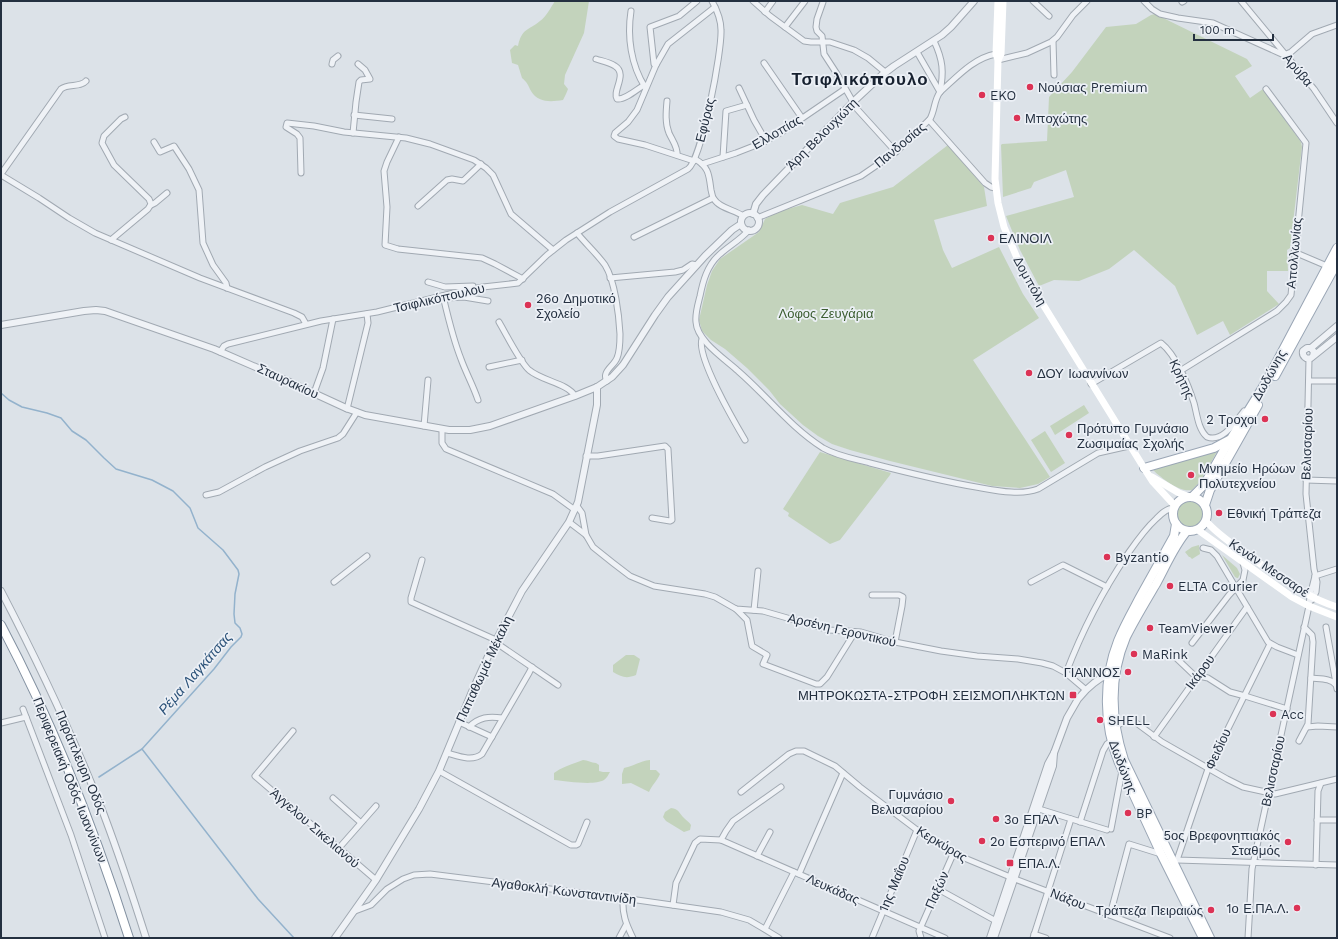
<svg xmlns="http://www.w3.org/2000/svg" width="1338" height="939" font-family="'Work Sans',sans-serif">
<rect width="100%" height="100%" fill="#dce2e8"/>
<g fill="#c3d3bc">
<path d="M555,1H589L584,33L565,75L564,84L568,89L566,94L563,100C551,102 538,103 531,91C528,85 527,82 522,78L518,65L512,63L510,50L515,45L518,46C522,28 528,31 540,21C546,17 551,7 555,1Z"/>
<polygon points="1155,14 1247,59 1252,66 1235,76 1250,98 1263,89 1301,142 1302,147 1290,248 1287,250 1288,271 1267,271 1267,291 1279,304 1230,335 1223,321 1197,335 1175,286 1134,250 1109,269 1079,281 1054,280 1039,286 1020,250 1006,216 1074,197 1066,170 1034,182 1031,188 1003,197 1001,145 1002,144 1047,141 1049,97 1072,72 1106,27 1136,24 1151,15"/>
<polygon points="948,145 984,187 987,206 934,220 943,250 952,268 999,247 1023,294 1039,318 973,360 1050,477 1038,484 1020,488 992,486 890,461 850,450 832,444 818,436 803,425 780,404 769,390 747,368 725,349 711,340 702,331 699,320 707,285 712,271 720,259 759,232 765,219 777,212 802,205 833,214 840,203 893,187"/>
<polygon points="1084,405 1089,413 1055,435 1050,426"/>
<polygon points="1045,431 1065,463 1051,472 1031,440"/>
<path d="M1219,448L1200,482L1192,490C1179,493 1160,477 1151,468Z"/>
<polygon points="820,452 891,473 890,475 840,540 830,544 788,516 789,513 783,509"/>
<circle cx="1190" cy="514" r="13"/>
<polygon points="1199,545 1200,554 1192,559 1190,557 1189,557 1185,552 1192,547"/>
<polygon points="1222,555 1237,568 1240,574 1238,578 1237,578 1235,577"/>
<path d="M626,655H634L640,659L636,675C626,679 622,677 613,672V665Z"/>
<path d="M583,760C588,760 591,763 596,763L599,765V771L603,772H610C608,775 607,778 604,780C594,786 566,781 554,780V773C562,767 573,764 583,760Z"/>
<path d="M650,760V770H656L660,774C657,781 652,785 649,792L631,783L622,784V774L624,768C634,766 640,761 650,760Z"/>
<path d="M671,808C679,809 679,813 684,818C687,821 689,822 691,825L690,830L684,832L666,821L663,817L665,812Z"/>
</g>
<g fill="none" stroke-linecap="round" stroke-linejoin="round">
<g stroke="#93b2cc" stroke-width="1.5">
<polyline points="1,393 9,400 22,407 47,413 61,418 72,431 86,440 104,458 116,469 152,480 173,491 190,508 198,528 223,550 238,570 239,574 235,594 234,614 235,623 240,628 242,634 241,637 231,647 214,669 142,749 258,899 294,938"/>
<polyline points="99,777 142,749"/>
</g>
<defs>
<g id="minor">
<polyline points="753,1 770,16 804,41 811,42 830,42 854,50 868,58 885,72"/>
<polyline points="1033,1 1049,16"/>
<polyline points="1144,1 1152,9 1160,14 1178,18 1213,23 1284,55 1291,52 1312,34 1337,25"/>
<polyline points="1241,1 1314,89 1337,123"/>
<polyline points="823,2 817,19 816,27 817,31 822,36 824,54 837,74 857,109 896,152"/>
<polyline points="1182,2 1184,1"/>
<path d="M631,11C627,37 631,65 645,87"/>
<polyline points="765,12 773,1"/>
<polyline points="785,27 805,1"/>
<path d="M934,41C943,60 944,72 940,92"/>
<polyline points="1053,41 1054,75"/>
<polyline points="917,52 940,92"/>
<path d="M596,59C602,61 609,62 615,66C628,74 612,91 617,99C625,100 636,90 644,85"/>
<polyline points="998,60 1027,53 1051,42 1057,37 1073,15 1087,1"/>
<polyline points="764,63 802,118"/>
<polyline points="332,64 333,60 338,56"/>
<polyline points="656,65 654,64 650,27 679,16 697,1"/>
<polyline points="739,88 754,120 766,141"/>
<path d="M667,101C666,112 665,123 669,133C672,140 678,147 677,155"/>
<polyline points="354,115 392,119"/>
<polyline points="929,120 985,183 991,187 995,188"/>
<polyline points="353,133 356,102 359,82 361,80 370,79 365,70 358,64"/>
<polyline points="399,137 387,162 384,171 387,207 385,245 398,249 482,258 495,264 523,279"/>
<polyline points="154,142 160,152 174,146 189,169 199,190 203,243 213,265 226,283 227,288"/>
<polyline points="723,157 726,111 747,105"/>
<path d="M695,159C709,167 709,175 711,190C712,193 712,197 714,199C719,208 735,210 743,216"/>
<polyline points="694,161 645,145 618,139 614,136 615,133 628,122 637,110 656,65 668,44 715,7"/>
<polyline points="702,164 736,153 764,142 782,132 845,89"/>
<polyline points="301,173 300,138 297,134 286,127 287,123 314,126 344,132 406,138 430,144 474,160 486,168 493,175 511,214 553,250"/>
<path d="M1,174L61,89C68,83 80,88 86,81"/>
<polyline points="1,175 39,198 69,218 95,233 200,278 294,313 302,317 306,324"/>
<polyline points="151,205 155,203 167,193"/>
<polyline points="418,206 447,180 452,179 463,181 481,164"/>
<path d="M757,218L861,176L896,152L930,119C935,110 934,100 940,92C956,78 973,58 996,54"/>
<path d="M749,230C740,240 729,246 719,255C707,266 703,281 700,296C698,304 695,313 696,322C697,341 725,359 738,371C767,396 790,427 823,448C837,456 855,459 870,463C905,472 940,481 976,487C994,490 1020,496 1038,489L1098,453L1129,446"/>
<path d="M577,233C586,244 597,254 605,265C615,281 619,315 620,334C620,341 620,351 617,358C614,366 601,372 607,381"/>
<polyline points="634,237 713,198"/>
<polyline points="111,240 148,209 151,204 149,199 114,165 102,143 104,136 121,119 125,117"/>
<polyline points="1294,252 1327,266"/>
<polyline points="610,278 675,272 683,270 692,264 697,265"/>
<polyline points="428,282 445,287 473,286"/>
<path d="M443,296C448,317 453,339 461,359C466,373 473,385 478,400"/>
<polyline points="443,297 446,298 464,297 488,301"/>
<path d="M499,322C506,334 520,362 529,370C542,381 567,383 575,396"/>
<path d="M702,339C696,356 735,423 745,440"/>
<path d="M220,352L224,346L228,344L321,321L377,312L466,290L483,287L518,283L547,255L566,240L610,212L688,169C702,158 722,51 721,30C721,20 717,10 712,1"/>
<polyline points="1309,359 1306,494 1314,569 1317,582 1316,592 1312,600"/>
<polyline points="489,367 522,360"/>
<polyline points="1180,371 1277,311 1286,302 1291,295 1306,143 1266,89"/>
<polyline points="1309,381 1337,381"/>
<path d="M1091,384L1161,343C1176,355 1188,384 1194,403C1197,414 1198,429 1207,437C1223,443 1236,421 1244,411"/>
<polyline points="314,393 323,368 333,319"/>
<polyline points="347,409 368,323 367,314"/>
<polyline points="424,426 428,380"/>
<polyline points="442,429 442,443 446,449 553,494 575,510"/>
<polyline points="586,456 598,456 665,446 668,449 672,520 670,521 652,518"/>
<polyline points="1306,480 1337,481"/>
<polyline points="206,495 219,492 265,467 300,451 338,438 343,434 357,412"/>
<polyline points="577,506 582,513 586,535"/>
<polyline points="569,522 586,535 593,547 613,563 630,576 654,586 705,594 715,597 736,609 763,611 829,630 861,632 895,642 941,651 977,656 1018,659 1042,663 1053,666 1066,673 1086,690"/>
<polyline points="1203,548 1211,550 1217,556 1268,642 1277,647 1298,655"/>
<polyline points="422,560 411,598 411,602 496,640"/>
<polyline points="1315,576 1337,569"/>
<polyline points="334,582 367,556"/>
<polyline points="1031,582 1063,565 1107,587"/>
<polyline points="872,595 899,595 903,597 902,606 895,642"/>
<polyline points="736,609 747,620 752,646 767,655 763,664 816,684 820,684 827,677 855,632"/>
<polyline points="754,610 758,571"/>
<polyline points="1326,627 1337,689"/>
<polyline points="495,642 558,685"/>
<polyline points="1192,643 1229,595 1243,580 1245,570 1243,563"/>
<polyline points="1270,644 1208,769 1177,860 1337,865"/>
<polyline points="1173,655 1194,675 1208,678 1230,692 1245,696 1287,709"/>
<path d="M1066,673C1082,631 1102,592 1127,555C1136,542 1144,530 1156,519C1161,514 1167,508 1174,508"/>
<path d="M1311,678C1320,679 1331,678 1336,685"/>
<polyline points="23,709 71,835 105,938"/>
<polyline points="459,722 492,737"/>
<polyline points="1,723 26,717"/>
<polyline points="1115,726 1128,721 1135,722 1162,742 1227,779 1243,787 1275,794 1337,779"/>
<path d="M469,727C479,717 489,716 502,718"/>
<polyline points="1307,727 1318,726 1337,727"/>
<polyline points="293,731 255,776 376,880"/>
<polyline points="1154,737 1247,607"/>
<polyline points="1299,741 1308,724 1313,642 1312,635 1304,627"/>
<path d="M447,753C458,756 472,762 482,754L529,673L532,667"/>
<polyline points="439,771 571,845 576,845 578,844 587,822"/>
<polyline points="741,792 789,754 796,751 804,751 835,766 860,787 917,830 962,857 1015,879 1170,938"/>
<polyline points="333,798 360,822"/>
<polyline points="1039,809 1107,830"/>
<polyline points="1317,820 1337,820"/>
<polyline points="1080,822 1103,751 1107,744 1112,741"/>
<polyline points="1111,829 1122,771"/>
<polyline points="721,840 726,831 733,821 781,787"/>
<polyline points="339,848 376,806"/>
<polyline points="757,856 770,832"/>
<polyline points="1316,865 1318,791 1321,783"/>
<polyline points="799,874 843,773"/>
<polyline points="938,889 996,921"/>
<path d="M623,898C622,914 626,924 633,938"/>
<polyline points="673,905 676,883 695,843 700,839 721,840 945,938"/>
<polyline points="355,911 371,905 387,889 403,879 414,875 430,874 623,898 721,912 749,920 761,927 779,938"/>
<polyline points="1110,915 1129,844 1161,854"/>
<polyline points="765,929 794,872"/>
<polyline points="1034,934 1046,938"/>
<polyline points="619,938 626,925"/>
<polyline points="872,938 917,830"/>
<polyline points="921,938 919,931 954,852"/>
<polyline points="1033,938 1071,819"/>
<polyline points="1248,938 1252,869 1309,606 1310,596 1315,576"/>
</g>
<g id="tertiary">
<circle cx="750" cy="222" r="9"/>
<polyline points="753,214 756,204 763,195 853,102 882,75 894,66 942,35 951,27 974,1"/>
<polyline points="1,325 84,311 96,310 105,311 214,349 283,379 346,408 365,415 449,430 470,430 490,426 575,396 597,387 612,377 623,365 655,315 668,297 705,256 732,230 741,224"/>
<polyline points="1311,348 1337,326"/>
<path d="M1313,356L1314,352L1311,348H1307L1303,351C1302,356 1306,360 1311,358L1337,337"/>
<path d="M1,591C39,664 74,738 104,815C119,855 133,897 146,938"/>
<polyline points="335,938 376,880 419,809 439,771 471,694 490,652 522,591 569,522 578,502 597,405 597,387"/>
<polyline points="990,938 1048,764 1054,753 1067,718 1078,699 1086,690 1094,683 1101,678 1109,675 1112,675"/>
<polyline points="994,938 1053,766 1054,753"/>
</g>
<g id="primary">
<polyline points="1275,376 1337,263"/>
<polyline points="1144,468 1214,448 1229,440"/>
<circle cx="1190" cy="514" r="17"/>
<polyline points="1192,497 1204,485 1224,450 1266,382 1337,248"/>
<polyline points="1205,505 1210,490 1258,405"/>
<path d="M1176,524L1174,536C1163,556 1151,577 1140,597C1132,612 1124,626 1118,641C1103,679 1103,725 1119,763L1161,854L1203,938"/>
<path d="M1187,531C1174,546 1166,566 1156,584C1146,601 1135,619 1126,637C1109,677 1111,720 1124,760L1210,938"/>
</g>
<path id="trunk" d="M1,625C54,725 95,831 129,938"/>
</defs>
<use href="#minor" stroke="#a1a9b2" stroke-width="7"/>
<use href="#tertiary" stroke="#a1a9b2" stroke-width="8"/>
<use href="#primary" stroke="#9aa6b5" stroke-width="10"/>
<use href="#trunk" stroke="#8290a0" stroke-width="10"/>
<use href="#minor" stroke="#eff2f6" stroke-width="5"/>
<use href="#tertiary" stroke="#eff2f6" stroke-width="6"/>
<g stroke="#fff" stroke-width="7">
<polyline points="998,1 996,54 998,60 995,179 998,203 1004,227 1023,272 1144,468 1153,482 1175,506"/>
<polyline points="998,60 1001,54 1003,1"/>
<polyline points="1152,477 1179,493 1190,497"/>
<path d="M1206,521C1218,535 1234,545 1249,556C1277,575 1304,597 1337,607"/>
<polyline points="1198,530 1292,597 1309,606 1337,617"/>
</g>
<use href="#primary" stroke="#fff" stroke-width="8"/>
<use href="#trunk" stroke="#fff" stroke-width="8"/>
</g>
<g fill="#dc3355" stroke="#ecf0f6" stroke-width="1.5">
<circle cx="1030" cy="87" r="4"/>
<circle cx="982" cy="95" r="4"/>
<circle cx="1017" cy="118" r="4"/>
<circle cx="991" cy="238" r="4"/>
<circle cx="528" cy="305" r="4"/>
<circle cx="1029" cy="373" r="4"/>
<circle cx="1265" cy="419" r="4"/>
<circle cx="1069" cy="435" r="4"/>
<circle cx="1191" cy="475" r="4"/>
<circle cx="1219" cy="513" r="4"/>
<circle cx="1107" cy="557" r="4"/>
<circle cx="1170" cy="586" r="4"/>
<circle cx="1150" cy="628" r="4"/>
<circle cx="1134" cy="654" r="4"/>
<circle cx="1128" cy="672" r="4"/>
<rect x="1069" y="691" width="8" height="8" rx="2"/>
<circle cx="1273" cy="714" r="4"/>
<circle cx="1100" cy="720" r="4"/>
<circle cx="951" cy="801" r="4"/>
<circle cx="1128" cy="813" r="4"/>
<circle cx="996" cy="819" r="4"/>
<circle cx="982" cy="841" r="4"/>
<circle cx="1288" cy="842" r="4"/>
<rect x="1006" y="859" width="8" height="8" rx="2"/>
<circle cx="1297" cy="908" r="4"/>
<circle cx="1211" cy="910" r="4"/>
</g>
<g text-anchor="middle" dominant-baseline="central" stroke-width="3.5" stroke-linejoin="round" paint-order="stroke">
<g font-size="13" fill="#243040" stroke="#ecf0f6">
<text transform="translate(1298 70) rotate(50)">Αρύβα</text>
<text transform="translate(705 120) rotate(-76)">Εφύρας</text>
<text transform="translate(777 132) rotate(-30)">Ελλοπίας</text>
<text transform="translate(822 134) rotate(-45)">Άρη Βελουχιώτη</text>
<text transform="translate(900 145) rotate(-40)">Πανδοσίας</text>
<text transform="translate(1294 253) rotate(-85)">Απολλωνίας</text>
<text transform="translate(1030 281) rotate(61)">Δομπόλη</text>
<text transform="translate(439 298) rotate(-13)">Τσιφλικόπουλου</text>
<text transform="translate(1269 375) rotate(-61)">Δωδώνης</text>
<text transform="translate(1182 379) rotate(65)">Κρήτης</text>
<text transform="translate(288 381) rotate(25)">Σταυρακίου</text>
<text transform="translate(1307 444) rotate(-88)">Βελισσαρίου</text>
<text transform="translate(1269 568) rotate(34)">Κενάν Μεσσαρέ</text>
<text transform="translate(842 630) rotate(13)">Αρσένη Γεροντικού</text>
<text transform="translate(484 669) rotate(-65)">Παπαθωμά Μέκαλη</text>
<text transform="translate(1200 672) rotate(-54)">Ικάρου</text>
<text transform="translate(1218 749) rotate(-65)">Φειδίου</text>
<text transform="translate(81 762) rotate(67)">Παράπλευρη Οδός</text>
<text transform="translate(1123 767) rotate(69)">Δωδώνης</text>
<text transform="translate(1273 771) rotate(-78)">Βελισσαρίου</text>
<text transform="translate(70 780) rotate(68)">Περιφερειακή Οδός Ιωαννίνων</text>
<text transform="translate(315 828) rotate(41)">Άγγελου Σικελιανού</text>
<text transform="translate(942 844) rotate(31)">Κερκύρας</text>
<text transform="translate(894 884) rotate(-67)">1ης Μαΐου</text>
<text transform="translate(833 889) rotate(24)">Λευκάδας</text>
<text transform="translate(937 890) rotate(-66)">Παξών</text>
<text transform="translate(564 891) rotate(7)">Αγαθοκλή Κωνσταντινίδη</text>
<text transform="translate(1068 899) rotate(21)">Νάξου</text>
</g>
<g font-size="13" fill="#243040" stroke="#ecf0f6" text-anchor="start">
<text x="1038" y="87">Νούσιας Premium</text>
<text x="990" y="95">EKO</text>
<text x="1025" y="118">Μποχώτης</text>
<text x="999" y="238">ΕΛΙΝΟΙΛ</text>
<text x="536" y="298">26ο Δημοτικό<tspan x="536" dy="15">Σχολείο</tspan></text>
<text x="1037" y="373">ΔΟΥ Ιωαννίνων</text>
<text x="1257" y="419" text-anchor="end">2 Τροχοι</text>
<text x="1077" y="428">Πρότυπο Γυμνάσιο<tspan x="1077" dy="15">Ζωσιμαίας Σχολής</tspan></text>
<text x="1199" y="468">Μνημείο Ηρώων<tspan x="1199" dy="15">Πολυτεχνείου</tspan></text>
<text x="1227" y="513">Εθνική Τράπεζα</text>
<text x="1115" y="557">Byzantio</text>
<text x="1178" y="586">ELTA Courier</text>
<text x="1158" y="628">TeamViewer</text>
<text x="1142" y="654">MaRink</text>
<text x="1120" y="672" text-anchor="end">ΓΙΑΝΝΟΣ</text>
<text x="1065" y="695" text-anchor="end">ΜΗΤΡΟΚΩΣΤΑ-ΣΤΡΟΦΗ ΣΕΙΣΜΟΠΛΗΚΤΩΝ</text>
<text x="1281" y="714">Acc</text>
<text x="1108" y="720">SHELL</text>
<text x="943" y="794" text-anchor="end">Γυμνάσιο<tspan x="943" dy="15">Βελισσαρίου</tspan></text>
<text x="1136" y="813">BP</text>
<text x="1004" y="819">3ο ΕΠΑΛ</text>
<text x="1280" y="835" text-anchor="end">5ος Βρεφονηπιακός<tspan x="1280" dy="15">Σταθμός</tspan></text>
<text x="990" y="841">2ο Εσπερινό ΕΠΑΛ</text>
<text x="1018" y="863">ΕΠΑ.Λ.</text>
<text x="1289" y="908" text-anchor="end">1ο Ε.ΠΑ.Λ.</text>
<text x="1203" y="910" text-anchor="end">Τράπεζα Πειραιώς</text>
</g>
<g font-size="13" fill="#3b5d30" stroke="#ecf0f6">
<text x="826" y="313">Λόφος Ζευγάρια</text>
</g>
<g font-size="14" font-style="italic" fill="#2a5178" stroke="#ecf0f6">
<text transform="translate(195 673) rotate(-49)">Ρέμα Λαγκάτσας</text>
</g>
<g font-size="17" font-weight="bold" letter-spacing="1" fill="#172130" stroke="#ecf0f6">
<text x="860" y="79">Τσιφλικόπουλο</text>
</g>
</g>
<rect width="1338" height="939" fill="none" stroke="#243040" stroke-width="4"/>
<path d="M1194 34v6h79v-6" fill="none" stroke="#243040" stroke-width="2"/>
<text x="1200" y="34" font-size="12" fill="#243040" stroke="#ecf0f6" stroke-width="3" paint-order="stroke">100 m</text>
</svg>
